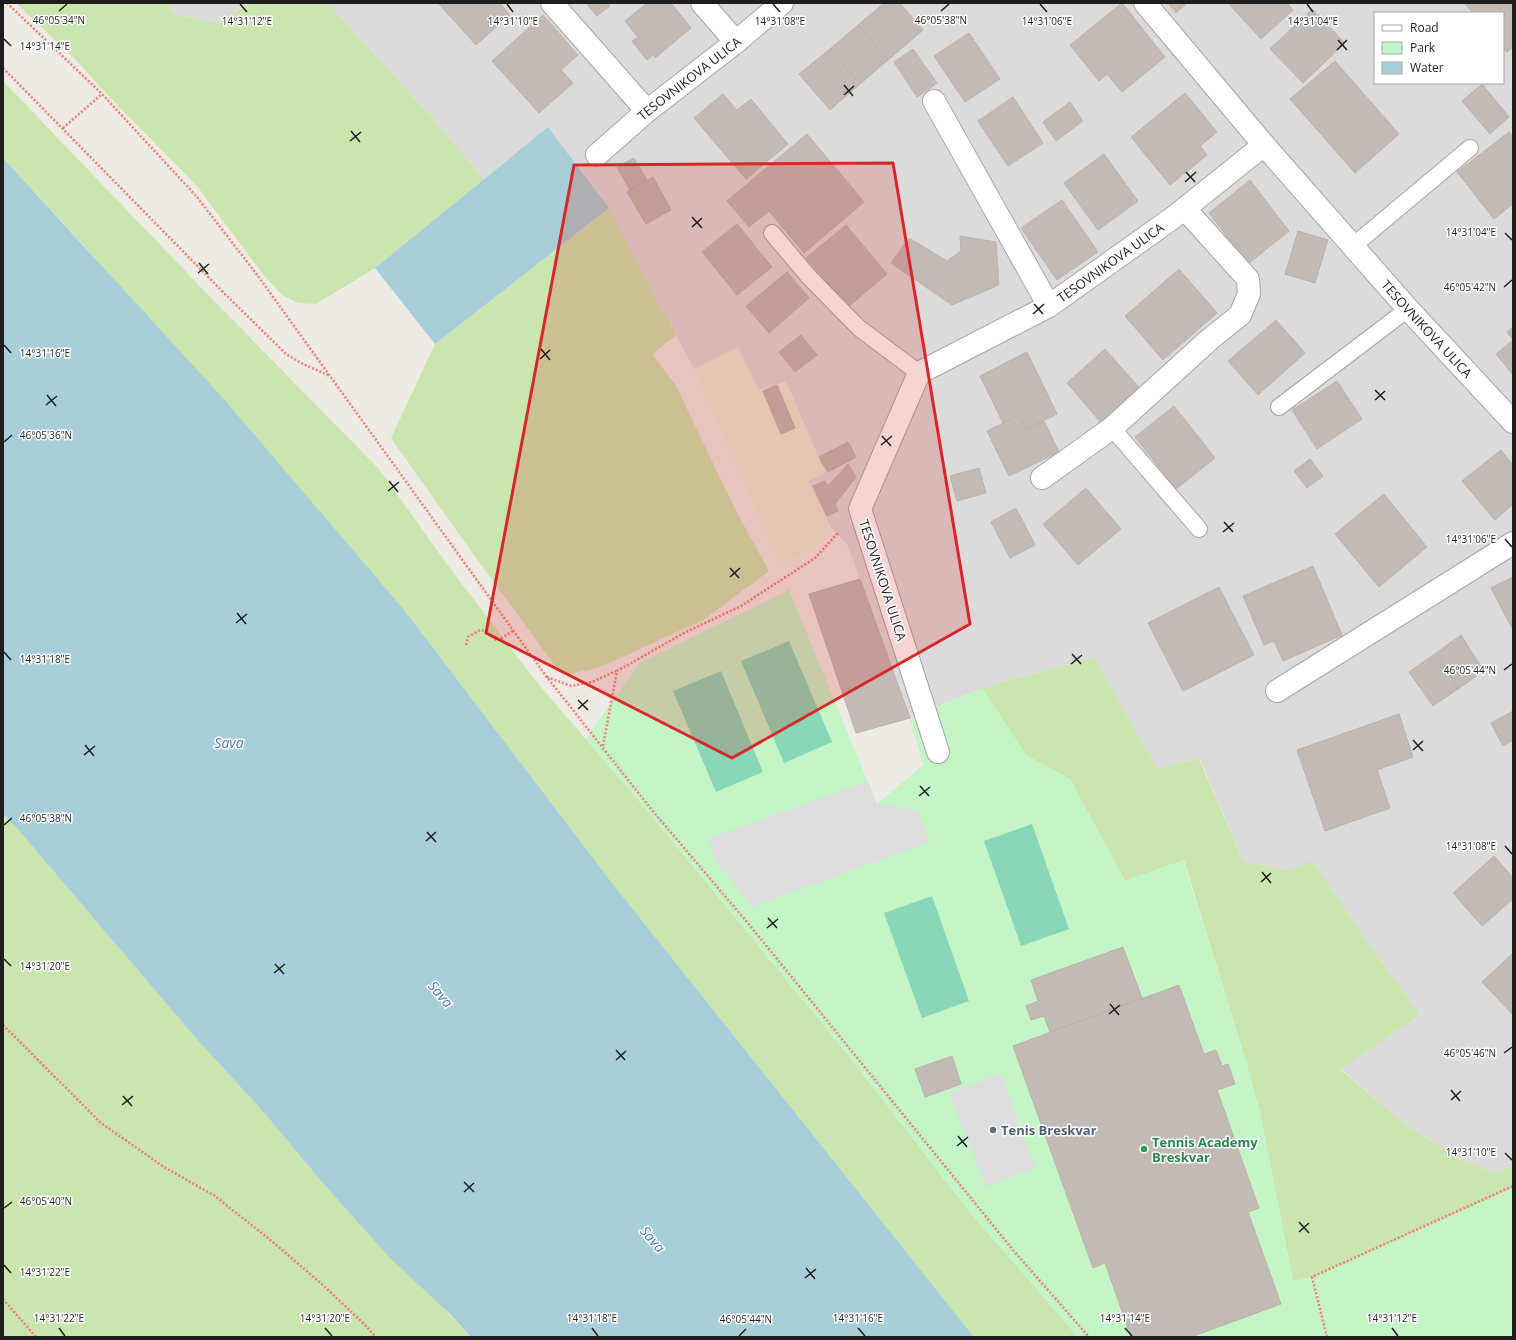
<svg xmlns="http://www.w3.org/2000/svg" width="1516" height="1340" font-family="'Open Sans',sans-serif">
<rect width="100%" height="100%" fill="#eeebe4"/>
<g fill="#dcdbdb" fill-rule="evenodd">
<polygon points="167,3 248,3 220,24 174,14"/>
<path d="M328,3H1513V1166L1492,1173L1457,1158L1405,1124L1340,1068L1420,1015L1371,947L1312,860L1290,871L1243,861L1200,759L1157,768L1094,657L982,688L910,718L848,546L830,526L808,481L825,473L759,391L738,348L694,369L609,208L548,127L484,179L432,118ZM1375,13H1503V83H1375Z"/>
</g>
<polygon fill="#eaecd1" points="738,347 759,390 786,381 825,472 808,481 830,526 811,547 781,565 694,369"/>
<g fill="#cae5ae">
<polygon points="16,3 167,3 174,14 220,24 248,3 328,3 432,118 484,179 375,268 316,304 298,303 282,295 262,273 197,186 117,105 76,60"/>
<polygon points="3,81 213,300 379,469 449,567 535,680 656,821 848,1055 969,1211 1078,1337 974,1337 612,883 405,611 79,240 3,158"/>
<polygon points="609,208 676,335 652,354 676,386 735,509 769,571 705,619 616,660 593,669 568,674 558,670 471,551 391,438 435,344"/>
<polygon points="1094,657 1157,768 1199,759 1243,861 1290,871 1312,860 1371,947 1420,1015 1340,1069 1405,1124 1457,1158 1492,1173 1513,1166 1513,1228 1298,1306 1260,1113 1246,1061 1184,860 1125,881 1070,779 1026,755 982,688"/>
<polygon points="3,814 16,827 194,1036 266,1115 322,1182 471,1337 3,1337"/>
</g>
<polygon fill="#c4f5c7" points="789,590 877,804 923,765 910,718 982,688 1026,755 1070,779 1125,881 1183,860 1246,1061 1260,1113 1293,1281 1312,1277 1513,1188 1513,1337 1078,1337 969,1211 848,1055 656,821 586,739 639,663"/>
<g fill="#88d8b7">
<polygon points="789,641 832,742 784,763 741,661"/>
<polygon points="721,671 763,772 716,792 673,691"/>
<polygon points="1032,824 1069,929 1021,946 984,841"/>
<polygon points="932,896 969,1001 922,1018 884,913"/>
</g>
<g fill="#dedede">
<polygon points="868,781 877,804 918,810 929,842 752,907 715,860 708,839"/>
<polygon points="1001,1074 1035,1168 986,1187 949,1093"/>
</g>
<g fill="#a8cfd9">
<polygon points="548,127 609,208 435,344 375,268"/>
<polygon points="3,158 222,397 405,611 612,883 974,1337 471,1337 450,1314 391,1259 322,1182 266,1115 194,1036 16,827 3,814"/>
</g>
<g fill="#c2bab4" stroke="#bfb1a8">
<polygon points="438,3 500,3 510,15 476,45"/>
<polygon points="586,3 608,3 610,6 597,16"/>
<polygon points="647,3 671,3 691,28 655,58 653,55 647,60 632,41 638,37 625,21"/>
<polygon points="884,3 900,3 923,30 888,60 858,25"/>
<polygon points="1122,3 1165,57 1122,92 1107,74 1099,81 1070,45"/>
<polygon points="1168,3 1187,3 1176,13"/>
<polygon points="1228,3 1287,3 1293,10 1261,39"/>
<polygon points="1464,3 1513,3 1513,47 1507,52 1503,48 1503,13 1473,13"/>
<polygon points="1312,9 1345,43 1303,83 1270,49"/>
<polygon points="543,15 578,55 561,70 573,83 539,113 492,61"/>
<polygon points="858,25 888,60 860,84 830,49"/>
<polygon points="969,33 1000,79 965,102 934,56"/>
<polygon points="830,49 860,84 830,110 799,74"/>
<polygon points="913,49 937,83 917,97 894,62"/>
<polygon points="1335,61 1399,134 1355,173 1290,99"/>
<polygon points="1482,84 1509,117 1490,134 1462,101"/>
<polygon points="1185,93 1217,132 1200,146 1207,155 1170,185 1131,137"/>
<polygon points="723,94 737,110 751,99 788,144 746,179 694,118"/>
<polygon points="1013,97 1043,143 1008,166 978,121"/>
<polygon points="1070,102 1083,121 1056,141 1043,122"/>
<polygon points="1509,132 1513,137 1513,204 1494,219 1457,172"/>
<polygon points="807,134 864,202 804,253 769,211 749,227 727,201"/>
<polygon points="1104,154 1138,201 1098,230 1064,183"/>
<polygon points="634,158 647,180 630,190 617,167"/>
<polygon points="653,177 671,210 646,224 627,192"/>
<polygon points="1250,180 1289,231 1248,264 1209,213"/>
<polygon points="1062,200 1098,252 1057,280 1021,228"/>
<polygon points="737,224 772,267 737,295 702,252"/>
<polygon points="846,225 887,274 848,307 806,258"/>
<polygon points="1298,231 1328,240 1315,283 1285,274"/>
<polygon points="960,236 996,242 999,285 952,305 891,263 909,238 947,261 961,251"/>
<polygon points="1179,269 1217,313 1163,360 1125,316"/>
<polygon points="787,272 809,298 769,333 746,306"/>
<polygon points="1276,320 1305,353 1258,395 1228,361"/>
<polygon points="1513,327 1513,340 1507,332"/>
<polygon points="801,335 817,355 795,372 779,352"/>
<polygon points="1513,340 1513,375 1496,354"/>
<polygon points="1105,349 1142,391 1103,425 1067,383"/>
<polygon points="1027,352 1057,414 1026,429 1020,415 1003,423 980,376"/>
<polygon points="1337,381 1362,419 1317,449 1292,410"/>
<polygon points="777,385 795,428 781,434 763,391"/>
<polygon points="1174,406 1215,458 1176,489 1135,437"/>
<polygon points="1020,415 1026,429 1044,421 1059,452 1009,476 987,431"/>
<polygon points="848,442 856,457 828,472 819,457"/>
<polygon points="1501,450 1513,465 1513,504 1495,520 1462,481"/>
<polygon points="1310,459 1323,476 1307,488 1294,471"/>
<polygon points="848,464 856,477 835,504 838,511 827,516 813,486 825,481 828,486"/>
<polygon points="979,468 986,493 957,501 950,476"/>
<polygon points="1086,488 1121,529 1078,565 1043,524"/>
<polygon points="1384,494 1427,547 1379,587 1335,534"/>
<polygon points="1016,508 1035,545 1010,558 991,522"/>
<polygon points="1313,566 1342,635 1283,661 1274,641 1264,645 1243,596"/>
<polygon points="1513,577 1513,630 1491,588"/>
<polygon points="860,579 910,718 856,733 809,594"/>
<polygon points="1219,587 1254,655 1183,691 1148,623"/>
<polygon points="1461,635 1484,671 1458,689 1436,653"/>
<polygon points="1436,653 1458,689 1433,706 1409,672"/>
<polygon points="1513,711 1513,740 1503,746 1491,723"/>
<polygon points="1399,714 1413,757 1377,770 1390,808 1325,831 1297,750"/>
<polygon points="1494,856 1513,878 1513,899 1482,926 1453,893"/>
<polygon points="1123,947 1142,998 1050,1032 1044,1016 1031,1020 1026,1006 1038,1001 1031,980"/>
<polygon points="1513,953 1513,1015 1482,982"/>
<polygon points="1179,985 1204,1054 1216,1050 1222,1066 1228,1064 1235,1084 1217,1090 1259,1208 1248,1212 1281,1304 1191,1337 1131,1337 1105,1263 1093,1268 1013,1046"/>
<polygon points="952,1056 961,1084 925,1097 915,1069"/>
</g>
<g fill="none" stroke-linecap="round" stroke-linejoin="round">
<defs>
<g id="lane">
<polyline points="772,233 809,277 859,328 919,373"/>
<polyline points="1353,246 1470,148"/>
<polyline points="1279,407 1408,309"/>
<polyline points="1112,428 1199,529"/>
</g>
<g id="street">
<polyline points="552,3 647,111"/>
<polyline points="702,3 736,42"/>
<path id="s1" d="M1145,3L1264,145L1408,309L1513,422"/>
<polyline points="934,101 1049,306"/>
<path id="s2" d="M597,155L647,111L736,42L782,3"/>
<polyline points="1042,478 1112,428 1210,339 1240,315 1249,294 1248,279 1185,209"/>
<polyline points="1277,691 1513,543"/>
<path id="s3" d="M938,752L860,509L919,373L1049,306L1174,217L1264,145"/>
</g>
</defs>
<use href="#lane" stroke="#a5a5a5" stroke-width="18"/>
<use href="#street" stroke="#a5a5a5" stroke-width="24"/>
<g stroke="#f07e74" stroke-width="2.5" stroke-dasharray="2 2" stroke-linecap="butt">
<polyline points="7,3 102,94 197,197 258,276 546,676 651,809 747,922 1013,1250 1089,1337"/>
<polyline points="3,68 223,292 286,354 301,363 330,376"/>
<polyline points="63,128 102,94"/>
<polyline points="466,645 468,637 480,630 486,631 497,641 513,631"/>
<polyline points="547,677 571,686 592,682 616,671"/>
<polyline points="603,746 617,671 684,633 741,606 815,558 838,533"/>
<polyline points="3,1025 101,1123 164,1167 215,1196 274,1243 324,1286 363,1323 376,1337"/>
<polyline points="3,1299 36,1337"/>
<polyline points="1327,1337 1312,1277 1513,1186"/>
</g>
<use href="#lane" stroke="#fff" stroke-width="16"/>
<use href="#street" stroke="#fff" stroke-width="22"/>
</g>
<path fill="#d62828" fill-opacity="0.2" stroke="#d62828" stroke-width="3" stroke-linejoin="round" d="M893,163L970,624L732,758L486,633L574,165Z"/>
<path fill="none" stroke="#1e1e1e" stroke-width="1.5" d="M240,4L247,12M507,4L513,12M773,4L780,12M1040,4L1047,12M1307,4L1313,12M59,11L67,4M941,11L949,4M4,39L11,46M1338,40L1347,50M1337,50L1347,40M844,85L853,96M844,95L854,86M351,131L360,142M350,141L361,132M1186,172L1195,182M1185,182L1196,172M692,217L702,228M692,227L702,218M1505,233L1512,240M199,263L208,274M198,273L209,264M1504,287L1512,280M1034,304L1043,314M1033,314L1044,304M4,345L11,353M541,349L550,360M540,359L550,350M1375,390L1385,400M47,395L56,406M1375,400L1385,391M46,405L57,396M882,436L891,446M4,442L12,435M881,445L892,436M389,481L398,492M388,491L399,482M1224,522L1233,532M1223,532L1234,523M1505,539L1512,547M730,568L739,578M730,577L740,568M237,613L246,624M236,623L247,614M4,652L11,660M1072,654L1081,664M1071,664L1082,655M1504,670L1512,664M578,700L588,710M578,709L588,700M1413,740L1423,751M85,745L94,756M1413,750L1423,741M84,755L95,746M920,786L929,796M919,796L930,787M4,825L12,818M427,832L436,842M426,841L436,832M1505,846L1512,854M1262,872L1271,883M1261,882L1271,873M768,918L777,928M767,928L778,919M4,959L11,966M275,964L284,974M274,973L285,964M1110,1004L1119,1015M1109,1014L1120,1005M616,1050L625,1060M1504,1053L1512,1047M616,1060L626,1051M1451,1090L1460,1101M123,1096L132,1106M1451,1100L1461,1091M122,1105L133,1096M958,1136L967,1147M957,1146L968,1137M1505,1153L1512,1160M464,1182L474,1192M464,1192L474,1183M4,1208L12,1202M1299,1222L1309,1233M1299,1232L1309,1223M4,1265L11,1273M806,1268L815,1279M805,1278L816,1269M59,1328L65,1336M325,1328L332,1336M592,1328L598,1336M858,1328L865,1336M1125,1328L1132,1336M1392,1328L1398,1336M739,1336L746,1329"/>
<circle fill="#5c6f8a" stroke="#fff" stroke-width="1.5" cx="993" cy="1130" r="4"/>
<circle fill="#2e9e5b" stroke="#fff" stroke-width="1.5" cx="1144" cy="1149" r="4"/>
<g text-anchor="middle" dominant-baseline="central" stroke-width="3" stroke-linejoin="round" paint-order="stroke">
<g font-size="13" fill="#1e1e1e" stroke="#fff">
<text stroke="none"><textPath href="#s2" startOffset="120">TESOVNIKOVA ULICA</textPath></text>
<text stroke="none"><textPath href="#s3" startOffset="625">TESOVNIKOVA ULICA</textPath></text>
<text stroke="none"><textPath href="#s1" startOffset="431">TESOVNIKOVA ULICA</textPath></text>
<text transform="translate(883 580) rotate(72)">TESOVNIKOVA ULICA</text>
</g>
<g font-size="13" font-weight="bold" fill="#4e5e75" stroke="#fff" text-anchor="start">
<text x="1001" y="1130">Tenis Breskvar</text>
</g>
<g font-size="13" font-weight="bold" fill="#27864d" stroke="#fff" text-anchor="start">
<text x="1152" y="1142">Tennis Academy<tspan x="1152" dy="15">Breskvar</tspan></text>
</g>
<g font-size="14" font-style="italic" fill="#4e789f" stroke="#fff">
<text x="229" y="742">Sava</text>
<text transform="translate(441 994) rotate(49)">Sava</text>
<text transform="translate(653 1239) rotate(49)">Sava</text>
</g>
</g>
<g font-size="10" text-anchor="middle" fill="#1e1e1e" stroke="#fff" stroke-width="3" stroke-linejoin="round" paint-order="stroke">
<text x="59" y="24">46°05'34"N</text>
<text x="941" y="24">46°05'38"N</text>
<text x="247" y="25">14°31'12"E</text>
<text x="780" y="25">14°31'08"E</text>
<text x="1047" y="25">14°31'06"E</text>
<text x="513" y="25">14°31'10"E</text>
<text x="1313" y="25">14°31'04"E</text>
<text x="45" y="50">14°31'14"E</text>
<text x="1471" y="236">14°31'04"E</text>
<text x="1470" y="291">46°05'42"N</text>
<text x="45" y="357">14°31'16"E</text>
<text x="46" y="439">46°05'36"N</text>
<text x="1471" y="543">14°31'06"E</text>
<text x="45" y="663">14°31'18"E</text>
<text x="1470" y="674">46°05'44"N</text>
<text x="46" y="822">46°05'38"N</text>
<text x="1471" y="850">14°31'08"E</text>
<text x="45" y="970">14°31'20"E</text>
<text x="1470" y="1057">46°05'46"N</text>
<text x="1471" y="1156">14°31'10"E</text>
<text x="46" y="1205">46°05'40"N</text>
<text x="45" y="1276">14°31'22"E</text>
<text x="59" y="1322">14°31'22"E</text>
<text x="325" y="1322">14°31'20"E</text>
<text x="592" y="1322">14°31'18"E</text>
<text x="858" y="1322">14°31'16"E</text>
<text x="1125" y="1322">14°31'14"E</text>
<text x="1392" y="1322">14°31'12"E</text>
<text x="746" y="1323">46°05'44"N</text>
</g>
<rect width="1516" height="1340" fill="none" stroke="#1e1e1e" stroke-width="8"/>
<rect x="1374" y="12" width="130" height="72" fill="#ffffff" stroke="#a5a5a5"/>
<rect x="1382" y="25" width="20" height="6" fill="#ffffff" stroke="#a5a5a5"/>
<text x="1410" y="32" font-size="12" fill="#1e1e1e">Road</text>
<rect x="1382" y="42" width="20" height="12" fill="#c4f5c7" stroke="#a5a5a5"/>
<text x="1410" y="52" font-size="12" fill="#1e1e1e">Park</text>
<rect x="1382" y="62" width="20" height="12" fill="#a8cfd9" stroke="#a5a5a5"/>
<text x="1410" y="72" font-size="12" fill="#1e1e1e">Water</text>
</svg>
